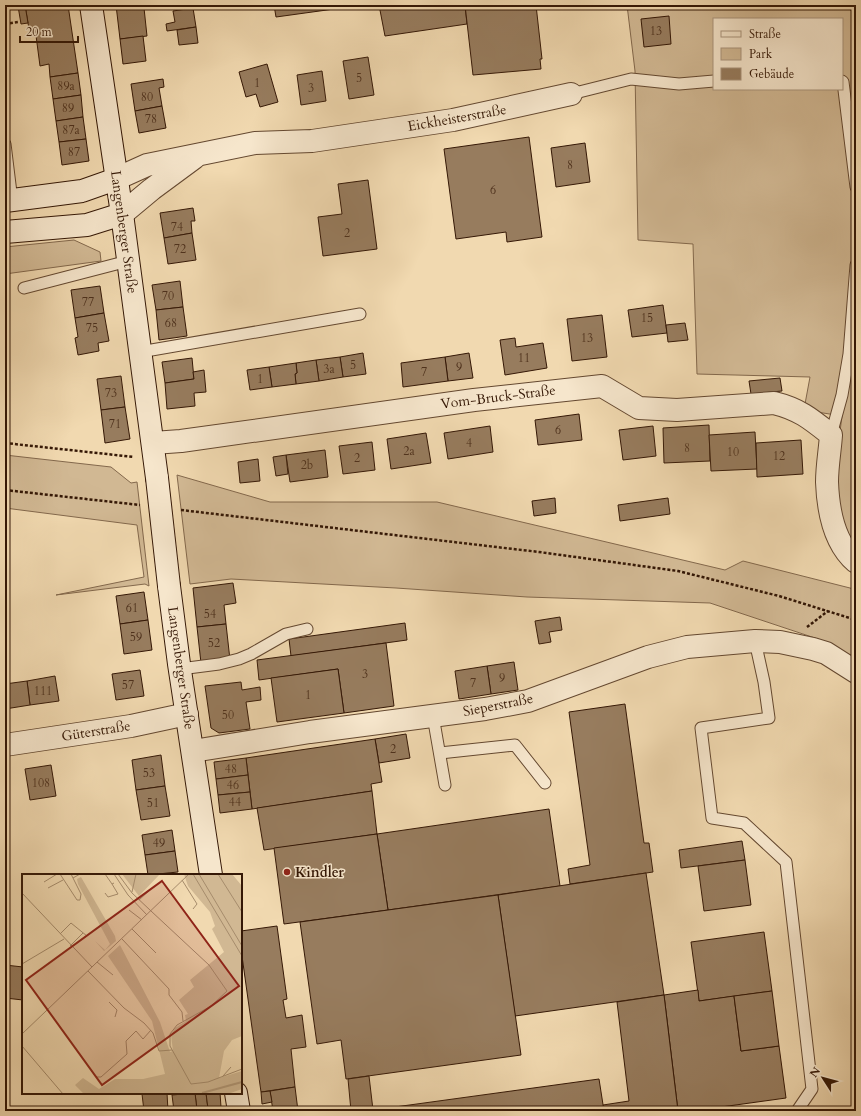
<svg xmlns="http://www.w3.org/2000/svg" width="861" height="1116" font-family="Cardo,serif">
<rect width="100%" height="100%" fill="#f1d9b0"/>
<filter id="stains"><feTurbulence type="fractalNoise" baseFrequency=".005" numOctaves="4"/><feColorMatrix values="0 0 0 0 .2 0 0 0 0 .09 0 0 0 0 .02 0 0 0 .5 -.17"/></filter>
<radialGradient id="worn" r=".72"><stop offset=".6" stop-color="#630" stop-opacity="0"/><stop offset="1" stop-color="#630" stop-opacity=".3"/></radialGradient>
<g fill="#d1b893" stroke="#83684c" fill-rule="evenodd">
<path d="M627,5H856V554L836,508L839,439L842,416L817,412L805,404L810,377L697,374L693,244L638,240L635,71ZM714,19H842V89H714Z"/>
<polygon points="74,240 100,252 101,261 5,274 5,247"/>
<polygon points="5,455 111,467 131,483 137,482 149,586 145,584 56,595 144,577 137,525 5,508"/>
<polygon points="177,475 270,502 437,502 725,570 743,561 850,588 856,590 856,659 821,640 710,603 527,597 396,588 231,579 190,584"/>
</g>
<g fill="#977c5e" stroke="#351806">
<polygon points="25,5 68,5 78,73 50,77 49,64 40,66 35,28 29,29"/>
<polygon points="25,5 28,23 21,24 18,6"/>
<polygon points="116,5 148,5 149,7 144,8 147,36 120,39"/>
<polygon points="274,5 363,5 276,17"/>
<polygon points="379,5 465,5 467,24 385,36"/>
<polygon points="465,5 536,5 542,59 540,59 541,69 473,75"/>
<polygon points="848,5 856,5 856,8 850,10"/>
<polygon points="193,8 196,27 167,31 166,24 175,22 173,11"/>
<polygon points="669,16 671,44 644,47 641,19"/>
<polygon points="196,27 198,43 179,45 177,30"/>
<polygon points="143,36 146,61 123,64 120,39"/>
<polygon points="368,57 374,95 349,99 343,61"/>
<polygon points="267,64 278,102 260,107 256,94 246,97 239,72"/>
<polygon points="322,71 326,101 301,105 297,75"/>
<polygon points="78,73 81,95 53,99 50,77"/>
<polygon points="163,79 164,87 159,88 162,106 135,111 131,84"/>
<polygon points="81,95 83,117 56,121 53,99"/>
<polygon points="162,106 166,128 139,133 135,111"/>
<polygon points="83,117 86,139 59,142 56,121"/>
<polygon points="529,137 542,237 507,242 506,232 456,239 444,149"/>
<polygon points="86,139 89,161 62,165 59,142"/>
<polygon points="585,143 590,182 556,187 551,148"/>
<polygon points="368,180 377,249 323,256 318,217 342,214 338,184"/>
<polygon points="193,208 195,221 191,221 192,233 164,238 160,213"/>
<polygon points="192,233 196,260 168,264 164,238"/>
<polygon points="180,281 183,307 156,310 152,285"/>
<polygon points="100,286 104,313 75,318 71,290"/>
<polygon points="663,305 667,333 632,337 628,310"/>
<polygon points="183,307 187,336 159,340 156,310"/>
<polygon points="104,313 109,341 98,343 99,351 78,355 75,338 78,337 75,318"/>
<polygon points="602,315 607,357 572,361 567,319"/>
<polygon points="685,323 688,340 668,342 666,325"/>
<polygon points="515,338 516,347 543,343 547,368 505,375 500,340"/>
<polygon points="363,353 366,374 343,377 340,357"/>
<polygon points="469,353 473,378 448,381 445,357"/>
<polygon points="340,357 343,377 319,381 316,360"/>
<polygon points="445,357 448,381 403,387 401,363"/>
<polygon points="192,358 194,379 165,383 162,362"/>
<polygon points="316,360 319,381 296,384 295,374 297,373 296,363"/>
<polygon points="296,363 297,373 295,374 296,384 272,387 269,367"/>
<polygon points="269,367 272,387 250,390 247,370"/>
<polygon points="204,370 206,392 194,393 195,406 167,409 165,383 194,379 193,372"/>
<polygon points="121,376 125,407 101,410 97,379"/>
<polygon points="780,378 782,391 751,394 749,381"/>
<polygon points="125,407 130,439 105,443 101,410"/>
<polygon points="579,414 582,440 538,445 535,420"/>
<polygon points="709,425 710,461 664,463 663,428"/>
<polygon points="490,426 493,452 448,459 444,433"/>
<polygon points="653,426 656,456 623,460 619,430"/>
<polygon points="755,432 757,469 711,471 709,435"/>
<polygon points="426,433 431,463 391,469 387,439"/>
<polygon points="801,440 803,474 757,477 756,443"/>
<polygon points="372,442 375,470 343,474 339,446"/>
<polygon points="325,450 328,477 290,482 286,455"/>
<polygon points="286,455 288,474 276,476 273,457"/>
<polygon points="258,459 260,481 240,483 238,462"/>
<polygon points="555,498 556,513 534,516 532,501"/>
<polygon points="668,498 670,514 620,521 618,505"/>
<polygon points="233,583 236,603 224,605 226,624 197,627 193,588"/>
<polygon points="144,592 148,620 120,624 116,596"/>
<polygon points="560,617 562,630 549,632 551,642 539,644 535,621"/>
<polygon points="148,620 152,650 124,654 120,624"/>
<polygon points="405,623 407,640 291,656 289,639"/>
<polygon points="226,624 230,660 201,663 197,627"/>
<polygon points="386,643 394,706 344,713 338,669 259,680 257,660"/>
<polygon points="514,662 518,690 491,694 487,666"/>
<polygon points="487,666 491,694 459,699 455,671"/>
<polygon points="338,669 344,713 277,722 271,678"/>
<polygon points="140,670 144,696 116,700 112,674"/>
<polygon points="55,676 59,701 30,705 27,681"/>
<polygon points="27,681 30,705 5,709 5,684"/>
<polygon points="241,682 242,690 260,687 261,700 246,702 250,729 219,733 211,728 205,686"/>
<polygon points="625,704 644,843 649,843 653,872 570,884 568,869 590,865 569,712"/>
<polygon points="406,734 410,758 379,763 375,739"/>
<polygon points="375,739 382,782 371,784 372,791 252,809 246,758"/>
<polygon points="161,755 165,786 136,790 132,760"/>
<polygon points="246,758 248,775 216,779 214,762"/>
<polygon points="51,765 56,796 30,800 25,769"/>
<polygon points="248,775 250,792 218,795 216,779"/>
<polygon points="165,786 170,816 141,820 136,790"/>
<polygon points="372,791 377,834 264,850 257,808"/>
<polygon points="250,792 252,809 220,813 218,795"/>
<polygon points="549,809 560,886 388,910 377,834"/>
<polygon points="172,830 175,851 145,855 142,835"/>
<polygon points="377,834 388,910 284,924 274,848"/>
<polygon points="742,841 745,860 681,868 679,850"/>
<polygon points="175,851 178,872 148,875 145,855"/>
<polygon points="745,860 751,905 704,911 698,866"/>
<polygon points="646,873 664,995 515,1016 498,895"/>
<polygon points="498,895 521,1055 346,1079 341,1040 317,1044 300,922"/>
<polygon points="277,926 287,999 283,1000 286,1018 302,1015 306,1047 291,1049 295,1087 261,1092 241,949 241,931"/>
<polygon points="764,932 772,991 699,1001 691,942"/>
<polygon points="5,965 23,967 23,1000 5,998"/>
<polygon points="698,990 699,1001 734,996 741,1051 779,1046 786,1098 714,1108 714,1111 678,1111 664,995"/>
<polygon points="772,991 779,1046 741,1051 734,996"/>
<polygon points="664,995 678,1111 604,1111 603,1105 629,1101 617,1002"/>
<polygon points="369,1076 373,1110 351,1111 348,1079"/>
<polygon points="599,1079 604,1111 366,1111 373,1110"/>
<polygon points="295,1087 298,1111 273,1111 270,1091"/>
<polygon points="270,1091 272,1102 262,1104 261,1092"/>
<polygon points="150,1093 167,1093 168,1111 144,1111 142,1094"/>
<polygon points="195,1093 206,1093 208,1109 197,1110"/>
<polygon points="195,1093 197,1110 174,1111 172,1095"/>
<polygon points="206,1093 220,1093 221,1107 208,1109"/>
</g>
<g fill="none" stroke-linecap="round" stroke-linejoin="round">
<defs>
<g id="service">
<polyline points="842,81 843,82 856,187"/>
<polyline points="571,94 631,79 679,84 714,81"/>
<polyline points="5,144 12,201"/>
<polyline points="24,288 128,261"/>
<polyline points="140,352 360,314"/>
<polyline points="831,435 842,395 849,354 856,265"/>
<polyline points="755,641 764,682 769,718 701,728 712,818 744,823 786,862 812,1089 797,1111"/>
<polyline points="180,669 219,664 239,659 251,654 286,634 307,629"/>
<polyline points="433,716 445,785"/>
<polyline points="440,753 515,745 545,783"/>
</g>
<g id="minor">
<polyline points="116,179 147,165 255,143 312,141 453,120 571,94"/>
<polyline points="122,214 152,189 194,158"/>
<path d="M153,443L181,441L474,400L602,386L639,408L677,410L774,403C799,409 811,419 831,435C830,450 827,466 827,482C828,509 834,543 856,562"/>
<polyline points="5,745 131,726 187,714"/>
<polyline points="193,751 310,732 485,709 528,701 648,657 687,647 755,641 780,642 813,649 826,653 856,672"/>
</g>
<g id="secondary">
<polyline points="91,5 122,214 157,478"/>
<polyline points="5,201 82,191 116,179"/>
<polyline points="5,232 87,225 122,214"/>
<polyline points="169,586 179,664 211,875"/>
<polyline points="236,1093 239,1111"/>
</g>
</defs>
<use href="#service" stroke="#644830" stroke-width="13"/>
<use href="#minor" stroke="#644830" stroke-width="24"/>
<use href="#secondary" stroke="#351806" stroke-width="24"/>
<g stroke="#351806" stroke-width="2.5" stroke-dasharray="3 2" stroke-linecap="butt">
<polyline points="5,20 8,20 6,5"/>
<polyline points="5,24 18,22"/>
<polyline points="5,443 134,457"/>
<polyline points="5,490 140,505"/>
<polyline points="181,510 539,552 678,571 779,596 856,620"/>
<polyline points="807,627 828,611"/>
</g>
<use href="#service" stroke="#f6e6cc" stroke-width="11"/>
<use href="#minor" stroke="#f6e6cc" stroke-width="22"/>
<use href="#secondary" stroke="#f6e6cc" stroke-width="22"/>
<defs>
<polyline id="secondary-bridge" points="157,478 169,586"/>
</defs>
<use href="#secondary-bridge" stroke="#351806" stroke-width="24" stroke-linecap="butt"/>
<use href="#secondary-bridge" stroke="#f6e6cc" stroke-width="22"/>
</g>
<circle fill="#8f2418" stroke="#f6e6cc" stroke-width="1.5" cx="287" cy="872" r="4"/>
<g text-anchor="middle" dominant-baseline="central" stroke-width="3" stroke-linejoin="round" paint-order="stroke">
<g font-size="12" fill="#4e311c">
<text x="656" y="31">13</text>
<text x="359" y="78">5</text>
<text x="257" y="83">1</text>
<text x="66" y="86">89a</text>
<text x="311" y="88">3</text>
<text x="147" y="97">80</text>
<text x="68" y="108">89</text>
<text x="151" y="119">78</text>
<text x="71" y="130">87a</text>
<text x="74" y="152">87</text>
<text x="570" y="165">8</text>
<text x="493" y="190">6</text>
<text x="177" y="227">74</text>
<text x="347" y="233">2</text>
<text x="180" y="249">72</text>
<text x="168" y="296">70</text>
<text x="88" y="302">77</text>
<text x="647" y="318">15</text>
<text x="171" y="323">68</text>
<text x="92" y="328">75</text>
<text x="587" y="338">13</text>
<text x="524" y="358">11</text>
<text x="353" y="365">5</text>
<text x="459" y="367">9</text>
<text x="329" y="369">3a</text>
<text x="424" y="372">7</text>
<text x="260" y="379">1</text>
<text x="111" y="393">73</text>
<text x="115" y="424">71</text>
<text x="558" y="430">6</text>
<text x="469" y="443">4</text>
<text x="687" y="448">8</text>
<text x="409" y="451">2a</text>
<text x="733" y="452">10</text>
<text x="779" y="456">12</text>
<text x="357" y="458">2</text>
<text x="307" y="465">2b</text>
<text x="132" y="608">61</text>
<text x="210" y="614">54</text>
<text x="136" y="637">59</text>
<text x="214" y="643">52</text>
<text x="365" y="674">3</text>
<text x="502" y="678">9</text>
<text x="473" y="683">7</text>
<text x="128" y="685">57</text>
<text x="43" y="691">111</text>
<text x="308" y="695">1</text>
<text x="228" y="715">50</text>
<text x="393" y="749">2</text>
<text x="231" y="769">48</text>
<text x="149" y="773">53</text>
<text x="41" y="783">108</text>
<text x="233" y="785">46</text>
<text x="235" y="802">44</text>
<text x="153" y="803">51</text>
<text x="159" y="843">49</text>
</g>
<g font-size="14" fill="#351806" stroke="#f6e6cc">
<text transform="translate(457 118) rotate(-10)">Eickheisterstraße</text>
<text transform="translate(124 232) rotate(82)">Langenberger Straße</text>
<text transform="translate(498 397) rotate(-7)">Vom-Bruck-Straße</text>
<text transform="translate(181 668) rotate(82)">Langenberger Straße</text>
<text transform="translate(498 705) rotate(-11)">Sieperstraße</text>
<text transform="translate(96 731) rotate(-9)">Güterstraße</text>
</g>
<g font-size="14" font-weight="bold" fill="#351806" stroke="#f6e6cc" text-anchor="start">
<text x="295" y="872">Kindler</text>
</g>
</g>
<g transform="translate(22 874)">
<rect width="220" height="220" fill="#f1d9b0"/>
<path d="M100,0H138L117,22ZM162,0H210L220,12V162L210,166L202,177L197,204L220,197V215L206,220H62L53,211L61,204L77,215L93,205H121L143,200L130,147L86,82L98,71L138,148L148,178L151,177L149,161L153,154L164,147L163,141L166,140L157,126L172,113L168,106L202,78L190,55L193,52L188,38L166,12ZM59,3L93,62L94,67L82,77L73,67L83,76L88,70L56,10L55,5Z" fill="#d1b893"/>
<path fill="none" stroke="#b19776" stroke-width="2" d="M180,219L220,208"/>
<path fill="none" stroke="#a68c6c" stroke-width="1" d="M38,0L55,26H58L59,20L51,4M49,0L51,4L58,0M83,0L90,10L92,9M92,0L106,21L125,41M96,0L110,19L129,37M171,0L220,82M177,0L220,72M196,0L220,38M160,6L175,30L171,35M22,8L35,0M26,14L41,6M110,18L114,0M0,19L70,93M83,19L86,23L96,20L90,10M117,26L130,14M107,36L120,46M129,37L187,91L205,117L189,132L155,151L148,160V172L169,210L186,208L220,195M110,55L134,79M38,60L49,49L65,62M100,65L147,115V121L160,138L161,147M48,72L61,59M75,88L91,101M0,90L42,65M66,97L102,134L122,149L131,159L137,177L150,176M87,128L95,136L93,143M0,160L167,0M0,172L41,220M69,197L75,203H79L105,180L104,167L114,157L121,165L129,156M201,202L209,193"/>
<path fill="#8f2418" fill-opacity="0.15" stroke="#8f2418" stroke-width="2" d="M140,7L217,112L80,211L4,106Z"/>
<rect width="220" height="220" fill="none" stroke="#351806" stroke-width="2"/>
</g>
<rect width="861" height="1116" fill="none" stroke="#f1d9b0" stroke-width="20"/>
<rect x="6" y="6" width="849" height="1104" fill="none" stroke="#351806" stroke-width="2"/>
<rect x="10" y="10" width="841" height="1096" fill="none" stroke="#351806"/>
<rect x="713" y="18" width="130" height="72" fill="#f6e6cc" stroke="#a9947d"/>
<rect x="721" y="31" width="20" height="6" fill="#f6e6cc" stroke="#a9947d"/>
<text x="749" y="38" font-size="12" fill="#351806">Straße</text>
<rect x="721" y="48" width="20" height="12" fill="#d1b893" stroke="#a9947d"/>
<text x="749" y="58" font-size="12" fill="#351806">Park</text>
<rect x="721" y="68" width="20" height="12" fill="#977c5e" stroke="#a9947d"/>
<text x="749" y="78" font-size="12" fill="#351806">Gebäude</text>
<g transform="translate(823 1078) rotate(306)" stroke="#f6e6cc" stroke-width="3" paint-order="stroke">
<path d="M0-3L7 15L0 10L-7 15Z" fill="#351806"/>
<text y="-6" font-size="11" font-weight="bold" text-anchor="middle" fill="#351806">N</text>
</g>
<path d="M20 36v6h58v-6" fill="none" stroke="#351806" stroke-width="2"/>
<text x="26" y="36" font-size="12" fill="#351806" stroke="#f6e6cc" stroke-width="3" paint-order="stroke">20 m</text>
<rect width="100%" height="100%" filter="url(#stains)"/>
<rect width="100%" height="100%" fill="url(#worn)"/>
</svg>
